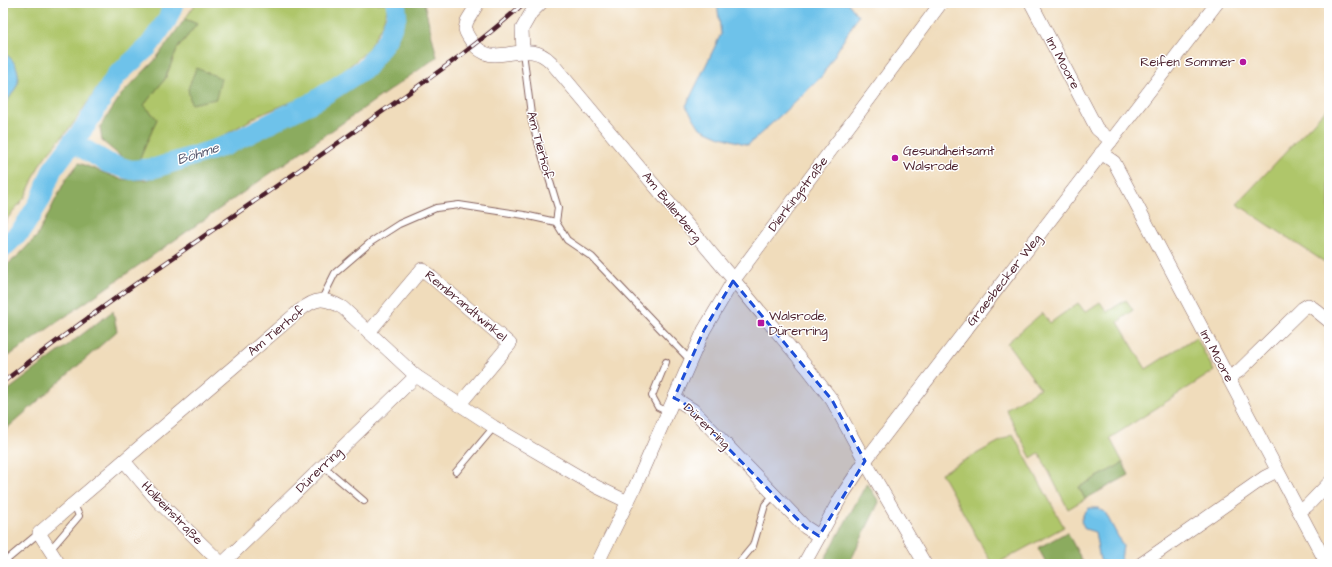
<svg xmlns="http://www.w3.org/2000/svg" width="1332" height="567" font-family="'Architects Daughter',sans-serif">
<rect width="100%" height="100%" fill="#fff"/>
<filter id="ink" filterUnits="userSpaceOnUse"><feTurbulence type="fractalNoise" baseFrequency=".025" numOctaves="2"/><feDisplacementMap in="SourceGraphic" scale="8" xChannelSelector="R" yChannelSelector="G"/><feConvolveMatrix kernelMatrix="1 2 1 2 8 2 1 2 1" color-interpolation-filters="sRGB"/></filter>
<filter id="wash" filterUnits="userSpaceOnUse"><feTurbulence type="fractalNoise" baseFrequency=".012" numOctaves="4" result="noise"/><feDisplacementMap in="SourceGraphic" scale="16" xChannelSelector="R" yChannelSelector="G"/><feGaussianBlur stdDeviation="0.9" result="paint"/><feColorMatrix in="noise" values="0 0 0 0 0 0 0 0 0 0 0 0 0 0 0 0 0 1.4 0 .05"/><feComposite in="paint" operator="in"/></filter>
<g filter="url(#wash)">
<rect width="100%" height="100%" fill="#f0dcbb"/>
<g fill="#afc66b" stroke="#7c724b">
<polygon points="3,3 167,3 159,18 142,43 109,71 73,124 47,154 40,164 25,197 7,219 3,229"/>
<polygon points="196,3 386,3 387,10 382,25 367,51 338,76 306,96 257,116 218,139 153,160 138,163 157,119 144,105 165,79 177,49 197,24 185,19"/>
<polygon points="1329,106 1329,265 1237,204"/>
<polygon points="1126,300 1133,310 1118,322 1146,369 1196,337 1214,371 1110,438 1123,463 1079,487 1085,499 1068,509 1039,453 1031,458 1006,409 1040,388 1007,343 1042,313 1050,323 1078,303 1085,312 1100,302 1107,312"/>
<polygon points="1013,434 1064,527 996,564 992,564 941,473"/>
</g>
<g fill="#8bab5f" stroke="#6a6545">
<polygon points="404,3 424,3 437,57 3,360 3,268 19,255 37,236 66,179 79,163 120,179 146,180 226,151 318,105 376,68 397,41 405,8"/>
<polygon points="185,19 197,24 177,49 165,79 144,105 157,119 138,163 133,164 119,155 102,141 100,127 121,95 155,60"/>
<polygon points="196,68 221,78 216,99 191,104 188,89"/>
<polygon points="113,311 117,331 3,432 3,394"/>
<polygon points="1123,463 1129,475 1085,499 1079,487"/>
<polygon points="867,483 879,502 849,564 822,564"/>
<polygon points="1067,532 1084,564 1047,564 1038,548"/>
</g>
<g fill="#6ec2ea" stroke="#5c708a">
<polygon points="717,3 848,3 858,16 822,76 781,115 748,145 718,136 700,128 686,106 721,34"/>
<path d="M3,53C14,58 20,70 18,82C17,88 7,101 3,107Z"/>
<path d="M1089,508H1098L1105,512L1123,546L1121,560C1113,565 1108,565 1100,560L1095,532L1085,529L1081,521L1084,513Z"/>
</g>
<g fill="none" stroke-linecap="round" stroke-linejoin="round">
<g stroke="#6ec2ea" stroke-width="20">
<polyline points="72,142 108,163 131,170 155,168 225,146 313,102 367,67 387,39 397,15 396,3"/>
<polyline points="3,248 22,230 41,199 52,170 86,125 116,76 148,47 167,20 174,3"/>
</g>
</g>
</g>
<g filter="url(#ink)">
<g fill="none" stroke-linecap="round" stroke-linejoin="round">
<defs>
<g id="service">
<polyline points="523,52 532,122 558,208 556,222"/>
<polyline points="556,222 567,240 592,257 691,361"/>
<polyline points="322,299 335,273 371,242 399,224 436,208 459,205 524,215 556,222"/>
<polyline points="666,362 652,396 658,407 668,412"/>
<polyline points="323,466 364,501"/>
<polyline points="456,472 494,427"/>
<polyline points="50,550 79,516 74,504"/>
<polyline points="3,563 39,533"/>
<polyline points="738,564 753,546 765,505 774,495"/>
</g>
<g id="minor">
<path d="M478,3L467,21L465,29C466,34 469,38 472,42C489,66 509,49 532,52C540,53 546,57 551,62L809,370L832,400L870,470L925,564"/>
<polyline points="1031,3 1097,129 1111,141"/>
<polyline points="523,52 522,29 531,13 541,3"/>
<polyline points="1101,153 1114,162 1327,564"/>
<polyline points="369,332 422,269 510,344 459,405"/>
<polyline points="1228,378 1239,371 1303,308 1308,305 1313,308 1329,321"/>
<polyline points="674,398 693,410 805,527 819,536"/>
<polyline points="124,461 157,500 222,564"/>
<polyline points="1299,511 1307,506 1329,483"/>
<path d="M59,564L39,533L299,311C317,297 324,297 343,308L416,376L494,427L597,487L628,502"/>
<polyline points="222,564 416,376"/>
<polyline points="597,564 635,487 704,330 733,281 941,3"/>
<polyline points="804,564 841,497 865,461 1217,3"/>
<polyline points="1141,564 1265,477 1277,471"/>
</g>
</defs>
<use href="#service" stroke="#84615d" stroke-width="8"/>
<use href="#minor" stroke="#84615d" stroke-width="14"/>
<use href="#service" stroke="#fff" stroke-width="6"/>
<use href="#minor" stroke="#fff" stroke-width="13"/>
<defs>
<path id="rail" d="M3,382C118,292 240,213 359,128C415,88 473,50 524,3"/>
</defs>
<use href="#rail" stroke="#4a1f2b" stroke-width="4.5"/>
<use href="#rail" stroke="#fff" stroke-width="3" stroke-dasharray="9" stroke-linecap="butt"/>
</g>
</g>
<path fill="#1d4ed8" fill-opacity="0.2" stroke="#1d4ed8" stroke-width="3" stroke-dasharray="8 5" stroke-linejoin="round" d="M733,281L832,400L865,461L819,536L805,527L684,403L674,398L704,330Z"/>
<g fill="#b5179e" stroke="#fff" stroke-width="1.5">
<circle cx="1243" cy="62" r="4"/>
<circle cx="895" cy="158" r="4"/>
<rect x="757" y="319" width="8" height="8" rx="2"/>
</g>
<g text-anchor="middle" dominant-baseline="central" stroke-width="3" stroke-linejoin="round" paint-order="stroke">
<g font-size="13" fill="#4a1f2b" stroke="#fff" text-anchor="start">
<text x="1235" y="62" text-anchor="end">Reifen Sommer</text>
<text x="903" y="151">Gesundheitsamt<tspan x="903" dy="15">Walsrode</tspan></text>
<text x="769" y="316">Walsrode,<tspan x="769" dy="15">Dürerring</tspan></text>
</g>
<g font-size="13" fill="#4a1f2b" stroke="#fff">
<text transform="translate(1063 63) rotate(62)">Im Moore</text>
<text transform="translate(540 145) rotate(75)">Am Tierhof</text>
<text transform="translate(798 194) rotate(-53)">Dierkingstraße</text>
<text transform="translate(672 207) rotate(51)">Am Bullerberg</text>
<text transform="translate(1004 280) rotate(-52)">Graesbecker Weg</text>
<text transform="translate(466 306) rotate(40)">Rembrandtwinkel</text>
<text transform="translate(276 331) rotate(-40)">Am Tierhof</text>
<text transform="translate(1217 356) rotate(62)">Im Moore</text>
<text transform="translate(707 426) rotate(44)">Dürerring</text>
<text transform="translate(319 470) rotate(-44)">Dürerring</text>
<text transform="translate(172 513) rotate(46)">Holbeinstraße</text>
</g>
<g font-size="14" font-style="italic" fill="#57586e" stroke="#fff">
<text transform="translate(198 154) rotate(-18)">Böhme</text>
</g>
</g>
<rect width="1332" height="567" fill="none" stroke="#fff" stroke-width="16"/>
</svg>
